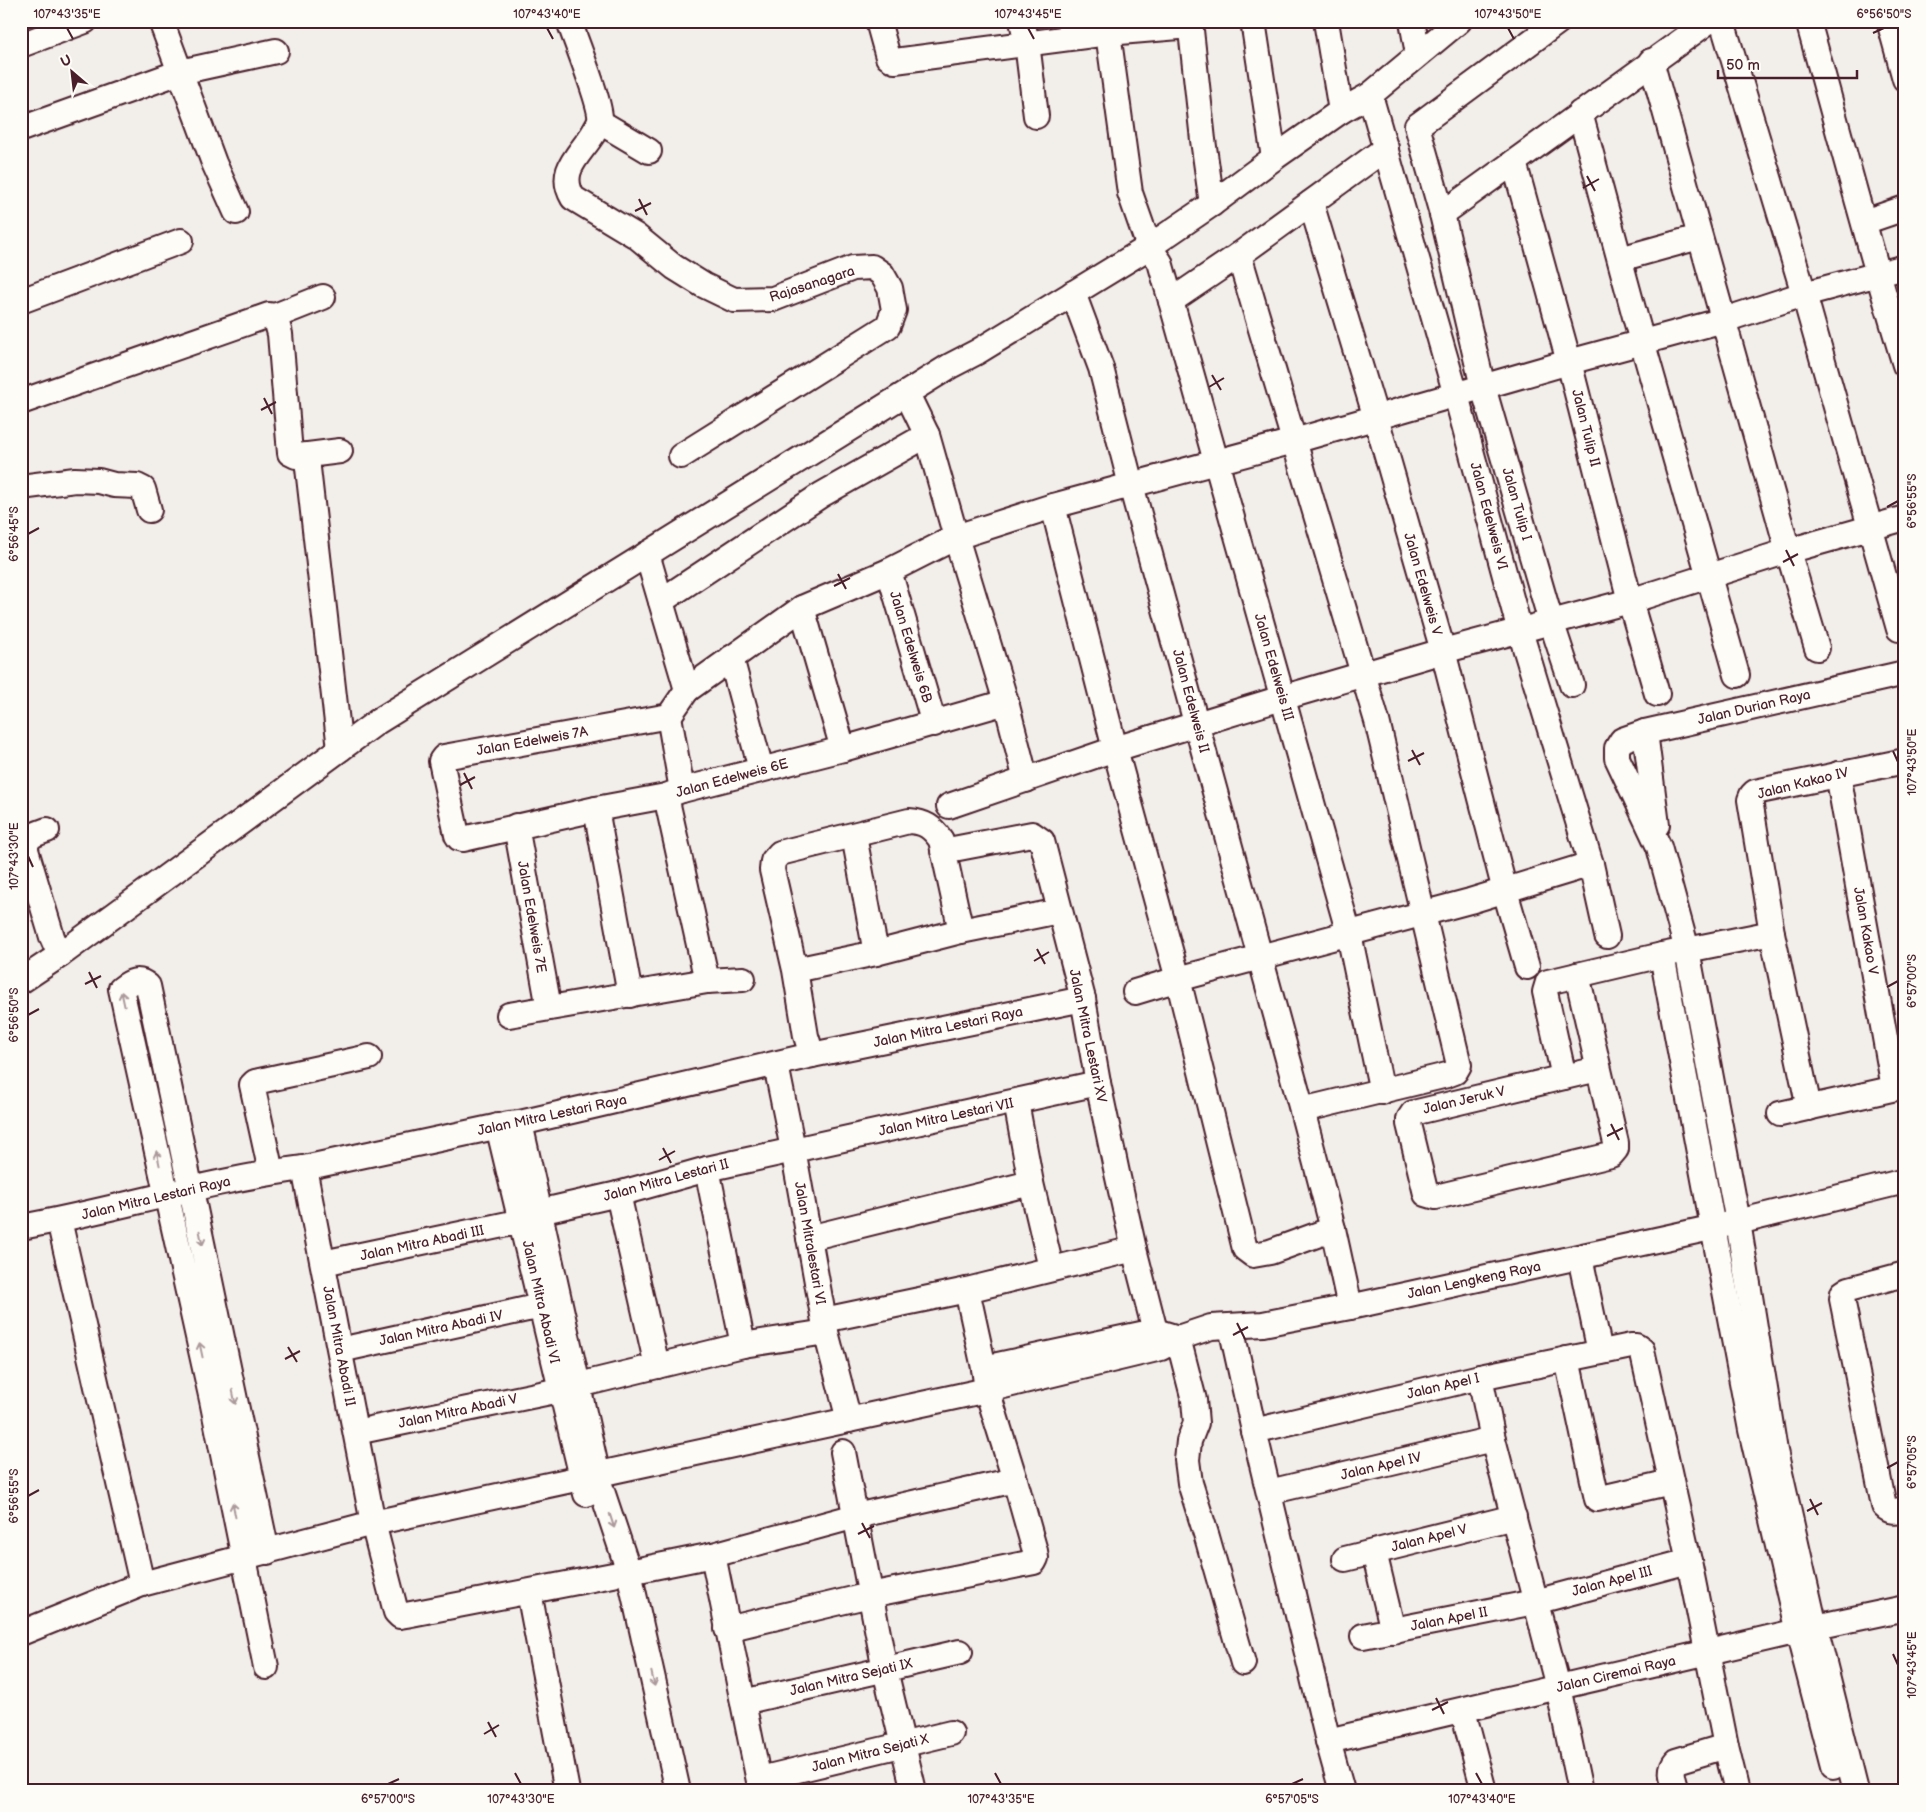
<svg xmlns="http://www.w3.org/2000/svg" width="1926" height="1812" font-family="'Balsamiq Sans',sans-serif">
<rect width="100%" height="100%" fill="#f2efeb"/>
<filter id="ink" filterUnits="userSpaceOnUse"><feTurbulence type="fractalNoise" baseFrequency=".02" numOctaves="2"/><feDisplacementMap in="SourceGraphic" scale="10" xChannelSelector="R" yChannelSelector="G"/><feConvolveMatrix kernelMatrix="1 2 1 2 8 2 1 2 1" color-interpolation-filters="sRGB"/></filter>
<g filter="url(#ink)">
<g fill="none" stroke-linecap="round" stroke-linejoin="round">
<defs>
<g id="minor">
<polyline points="161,21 214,163 236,212"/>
<path d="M569,21C575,39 602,106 600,120C599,125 595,130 593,134C579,156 557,171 573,198L636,236L674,267L703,285L734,300L773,299L853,268L872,267L882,274L890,288L894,310L888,326L681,456"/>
<polyline points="878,21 888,57 895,61 1108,33 1191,26"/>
<polyline points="1022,21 1027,43 1036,116"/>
<polyline points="1190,21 1203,140 1212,204"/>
<polyline points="1253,21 1274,158"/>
<polyline points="1326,21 1341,111"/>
<polyline points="1412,21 1418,54"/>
<polyline points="1559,21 1417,126 1442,214 1483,387 1549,615 1572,685"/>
<polyline points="1722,21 1804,294 1899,629"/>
<path d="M1808,21C1840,136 1870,251 1905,365"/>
<polyline points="1889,21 1905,79"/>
<polyline points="1108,33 1130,193 1149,247 1160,262 1349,934 1382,1092"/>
<polyline points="21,45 85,21"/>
<polyline points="1651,61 1788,551 1817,648"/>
<polyline points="1370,95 1456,395 1520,631 1591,864 1607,936"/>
<polyline points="1580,113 1636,320 1737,675"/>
<polyline points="600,122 649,151"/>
<polyline points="21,129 180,72 276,51"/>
<polyline points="1514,162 1569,362 1630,601 1657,694"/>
<polyline points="1311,203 1376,418 1443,651 1505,891 1527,967"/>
<polyline points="1442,214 1709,21"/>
<polyline points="1864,222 1905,208"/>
<polyline points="1239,255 1377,721 1459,1065 1455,1072 1447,1075 1302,1110"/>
<polyline points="1620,259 1699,237"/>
<polyline points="1073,293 1101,368 1131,485 1302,1110 1333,1229 1350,1307"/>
<polyline points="21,301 181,241"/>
<polyline points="1171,301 1239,255 1386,148"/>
<polyline points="275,316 323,297"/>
<polyline points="21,402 269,315 275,316 280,334 290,453 296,456 308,455 308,468 340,749"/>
<polyline points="308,455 340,451"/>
<polyline points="21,487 75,480 99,481 114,485 137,486 143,489 149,510"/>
<polyline points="1053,506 1115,749 1178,979 1470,901 1591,864"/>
<polyline points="647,554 687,690 802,608 889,571 956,537 927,435 907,394"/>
<polyline points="889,571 934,724"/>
<polyline points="661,601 821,495 927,435"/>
<polyline points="802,608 843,749"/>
<polyline points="731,658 761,769"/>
<polyline points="687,690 669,716 444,757 441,761 457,835 459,838 463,839 596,809 666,796 682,790 843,749 1006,702"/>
<polyline points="669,716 682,790"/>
<polyline points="1645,732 1657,825"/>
<polyline points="1838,774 1894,1088"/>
<polyline points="1026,780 1006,702 956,537 1053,506 1294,441 1569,362 1724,320 1804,294 1905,267"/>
<polyline points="666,796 707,981"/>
<polyline points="949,806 1115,749 1282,698 1443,651 1630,601 1788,551 1905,518"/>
<polyline points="596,809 630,995"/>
<polyline points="516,826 549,1008"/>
<path d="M47,830C36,834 25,836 26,850L52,937L60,955"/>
<polyline points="854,836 876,953"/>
<polyline points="943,851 1032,834 1042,841 1083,999 1098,1083 1117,1173 1134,1249 1155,1331"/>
<polyline points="961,931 1059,911"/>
<polyline points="1662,955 1751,1430 1798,1632 1833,1767"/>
<path d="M795,970L876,953L961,931L941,840C932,827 925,822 909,821L780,853L773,861L772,870L795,970L806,1036L812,1055"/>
<polyline points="1577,975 1616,1143 1616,1149 1611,1155 1436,1197 1426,1194 1409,1124 1409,1119 1413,1113 1598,1069"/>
<polyline points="21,981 60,955 377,722 950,366 977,352 1149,247 1212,204 1274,158 1341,111 1370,95 1459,21"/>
<polyline points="1135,992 1178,979 1245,1249 1253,1255 1270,1252 1333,1229"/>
<polyline points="509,1015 707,981 743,979"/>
<polyline points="776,1065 793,1149 826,1332 849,1420"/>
<polyline points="1564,1077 1545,992 1548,982 1662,955 1772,933"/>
<polyline points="1016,1102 1031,1183 1051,1268"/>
<polyline points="1809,1108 1772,933 1750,800 1752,795 1755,792 1905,761"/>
<polyline points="1780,1114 1905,1086"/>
<polyline points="520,1123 600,1485 629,1572 678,1791"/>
<polyline points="498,1126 586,1494"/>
<polyline points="304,1168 373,1523 396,1612 400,1616 406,1615 613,1575"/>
<polyline points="707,1169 743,1345"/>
<polyline points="271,1172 252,1085 255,1082 369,1057"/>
<polyline points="618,1194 657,1366"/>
<polyline points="539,1212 618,1194 707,1169 1098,1083"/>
<polyline points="59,1220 142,1584"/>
<path d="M21,1227C116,1210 209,1180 304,1168L509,1124L520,1123L812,1055L1083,999"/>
<polyline points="809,1238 1031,1183"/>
<polyline points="1580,1257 1600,1352"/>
<polyline points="323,1263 522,1221"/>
<path d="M1905,1274L1849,1289L1843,1293L1842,1299L1884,1506C1891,1513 1896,1511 1905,1509"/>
<polyline points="824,1320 967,1290"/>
<polyline points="1231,1327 1254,1431"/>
<polyline points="340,1350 527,1309 543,1307"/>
<polyline points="1567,1359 1597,1499 1671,1482"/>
<polyline points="984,1368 1155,1331 1178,1338 1194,1400 1196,1423 1189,1441 1187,1460 1190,1483 1207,1537 1243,1663"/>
<polyline points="1480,1377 1493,1439 1558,1687 1580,1791"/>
<polyline points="579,1385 743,1345 826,1332"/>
<polyline points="356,1432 560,1390"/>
<polyline points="843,1452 885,1670 914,1791"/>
<polyline points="1269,1492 1493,1439"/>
<polyline points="1374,1552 1393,1631"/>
<polyline points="713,1555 761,1791"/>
<polyline points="1345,1559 1514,1517"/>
<polyline points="629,1572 713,1555 856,1516 1015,1480 987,1390 984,1368 967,1290 1134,1249"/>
<polyline points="529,1592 567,1791"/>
<polyline points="727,1629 870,1595 1034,1562 1036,1558 1035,1551 1015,1480"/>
<polyline points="21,1633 142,1584 373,1523 987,1390 1161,1348 1178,1338 1211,1327 1263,1324 1350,1307 1738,1222 1905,1181"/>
<polyline points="1363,1636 1535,1602 1689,1561"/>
<path d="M266,1667L212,1400L121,989C130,982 138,977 148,986L267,1552"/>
<polyline points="743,1702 960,1652"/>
<polyline points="1463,1711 1484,1791"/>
<polyline points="1328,1741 1811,1628 1905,1608"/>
<polyline points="1726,1746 1737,1791"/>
<polyline points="760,1779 951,1733"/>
<path d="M1342,1791L1328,1741L1254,1431L1480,1377L1631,1346H1636L1642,1350L1689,1561L1726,1746L1676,1761C1668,1770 1673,1780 1676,1791"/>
<polyline points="1856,1791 1815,1627 1775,1451 1738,1222 1687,950 1659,847 1617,758 1617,748 1622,740 1645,732 1905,673"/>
</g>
</defs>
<use href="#minor" stroke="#4a1f2b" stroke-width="28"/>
<use href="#minor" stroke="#fdfcf7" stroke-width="24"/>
</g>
<defs><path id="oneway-shaft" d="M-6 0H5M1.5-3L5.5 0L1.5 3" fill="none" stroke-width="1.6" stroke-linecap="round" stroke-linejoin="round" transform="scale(1.25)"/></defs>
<g stroke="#ac999b">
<use href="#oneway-shaft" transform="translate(123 999) rotate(-102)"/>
<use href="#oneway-shaft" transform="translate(158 1158) rotate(-102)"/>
<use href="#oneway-shaft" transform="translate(201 1238) rotate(78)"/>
<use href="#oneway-shaft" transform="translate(201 1350) rotate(-102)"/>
<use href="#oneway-shaft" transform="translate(234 1397) rotate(78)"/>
<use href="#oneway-shaft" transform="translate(234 1510) rotate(-101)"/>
<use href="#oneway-shaft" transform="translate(612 1521) rotate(72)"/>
<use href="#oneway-shaft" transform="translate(653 1679) rotate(77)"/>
</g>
</g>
<path fill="none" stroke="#4a1f2b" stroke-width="2" d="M67,28L73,39M547,28L553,39M1028,28L1034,39M1508,28L1514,39M1873,33L1884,28M1587,176L1595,191M1583,188L1599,179M639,199L647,215M635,211L651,203M1212,375L1221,390M1209,387L1224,378M264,398L272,414M261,410L276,402M1887,507L1898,501M28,534L39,528M1786,550L1794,566M1783,562L1798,554M838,574L846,589M834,586L850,578M1412,750L1420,765M1893,751L1898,762M1408,761L1424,753M464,773L472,789M460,785L475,777M28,856L33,867M1037,949L1045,964M1034,961L1049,952M89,972L97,988M85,984L101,976M1887,987L1898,981M28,1015L39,1009M1611,1124L1619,1140M1607,1136L1623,1128M663,1148L671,1163M659,1160L675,1151M1237,1323L1245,1339M1233,1335L1248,1327M288,1347L297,1362M285,1359L300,1351M1887,1468L1898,1462M28,1496L39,1490M1810,1499L1818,1515M1807,1511L1822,1503M862,1523L870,1538M858,1534L874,1526M1893,1654L1898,1665M1436,1698L1444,1714M1432,1710L1448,1702M488,1722L496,1737M484,1734L499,1725M515,1773L521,1784M995,1773L1001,1784M1476,1773L1482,1784M388,1784L399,1779M1292,1784L1303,1779"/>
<g text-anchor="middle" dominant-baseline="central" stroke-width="4" stroke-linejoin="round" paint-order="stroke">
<g font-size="14" fill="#4a1f2b" stroke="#fdfcf7">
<text transform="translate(812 284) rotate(-18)">Rajasanagara</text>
<text transform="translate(1586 428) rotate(76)">Jalan Tulip II</text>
<text transform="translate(1517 504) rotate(74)">Jalan Tulip I</text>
<text transform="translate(1489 516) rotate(75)">Jalan Edelweis VI</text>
<text transform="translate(1423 584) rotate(74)">Jalan Edelweis V</text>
<text transform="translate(911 647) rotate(73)">Jalan Edelweis 6B</text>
<text transform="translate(1274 667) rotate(74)">Jalan Edelweis III</text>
<text transform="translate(1191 701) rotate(75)">Jalan Edelweis II</text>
<text transform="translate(1754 707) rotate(-13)">Jalan Durian Raya</text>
<text transform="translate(532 741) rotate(-10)">Jalan Edelweis 7A</text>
<text transform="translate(732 778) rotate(-15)">Jalan Edelweis 6E</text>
<text transform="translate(1803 783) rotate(-14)">Jalan Kakao IV</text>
<text transform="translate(532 917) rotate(80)">Jalan Edelweis 7E</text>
<text transform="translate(1866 931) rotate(80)">Jalan Kakao V</text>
<text transform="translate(948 1027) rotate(-12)">Jalan Mitra Lestari Raya</text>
<text transform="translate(1088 1036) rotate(78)">Jalan Mitra Lestari XV</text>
<text transform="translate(1464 1100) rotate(-13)">Jalan Jeruk V</text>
<text transform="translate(552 1115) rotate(-12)">Jalan Mitra Lestari Raya</text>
<text transform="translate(946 1117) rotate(-12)">Jalan Mitra Lestari VII</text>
<text transform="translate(666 1180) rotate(-15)">Jalan Mitra Lestari II</text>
<text transform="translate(156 1198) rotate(-13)">Jalan Mitra Lestari Raya</text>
<text transform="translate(422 1243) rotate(-12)">Jalan Mitra Abadi III</text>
<text transform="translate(810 1243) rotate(80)">Jalan Mitralestari VI</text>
<text transform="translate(1474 1280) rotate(-12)">Jalan Lengkeng Raya</text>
<text transform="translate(541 1302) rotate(77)">Jalan Mitra Abadi VI</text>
<text transform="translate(441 1328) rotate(-12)">Jalan Mitra Abadi IV</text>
<text transform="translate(339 1346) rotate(79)">Jalan Mitra Abadi II</text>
<text transform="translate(1443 1386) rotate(-13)">Jalan Apel I</text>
<text transform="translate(458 1411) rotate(-12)">Jalan Mitra Abadi V</text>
<text transform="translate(1381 1466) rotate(-13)">Jalan Apel IV</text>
<text transform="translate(1429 1538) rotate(-14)">Jalan Apel V</text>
<text transform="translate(1612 1581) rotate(-15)">Jalan Apel III</text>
<text transform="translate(1449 1619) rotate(-11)">Jalan Apel II</text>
<text transform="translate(1616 1674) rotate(-13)">Jalan Ciremai Raya</text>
<text transform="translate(851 1677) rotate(-13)">Jalan Mitra Sejati IX</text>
<text transform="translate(870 1753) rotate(-14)">Jalan Mitra Sejati X</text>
</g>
</g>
<rect width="1926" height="1812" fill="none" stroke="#fdfcf7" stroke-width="55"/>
<g transform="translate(72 72) rotate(332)" stroke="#fdfcf7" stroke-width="4" paint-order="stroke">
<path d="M0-4L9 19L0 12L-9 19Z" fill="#4a1f2b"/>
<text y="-8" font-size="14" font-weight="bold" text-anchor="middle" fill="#4a1f2b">U</text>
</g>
<path d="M1718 70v8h139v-8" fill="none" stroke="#4a1f2b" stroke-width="2.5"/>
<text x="1726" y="70" font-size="15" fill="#4a1f2b" stroke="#fdfcf7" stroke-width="4" paint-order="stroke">50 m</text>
<rect x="28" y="28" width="1870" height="1756" fill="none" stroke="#4a1f2b" stroke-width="2"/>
<g font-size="12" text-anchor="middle" fill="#4a1f2b">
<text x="67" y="18">107°43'35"E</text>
<text x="547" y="18">107°43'40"E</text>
<text x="1028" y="18">107°43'45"E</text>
<text x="1508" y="18">107°43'50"E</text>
<text x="1884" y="18">6°56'50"S</text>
<text transform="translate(1912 501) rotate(-90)" y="4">6°56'55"S</text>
<text transform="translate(14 534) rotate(-90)" y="4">6°56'45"S</text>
<text transform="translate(1912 762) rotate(-90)" y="4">107°43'50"E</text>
<text transform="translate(14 856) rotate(-90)" y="4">107°43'30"E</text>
<text transform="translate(1912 981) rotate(-90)" y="4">6°57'00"S</text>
<text transform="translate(14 1015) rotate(-90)" y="4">6°56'50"S</text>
<text transform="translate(1912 1462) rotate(-90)" y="4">6°57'05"S</text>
<text transform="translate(14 1496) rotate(-90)" y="4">6°56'55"S</text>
<text transform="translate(1912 1665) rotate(-90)" y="4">107°43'45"E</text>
<text x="388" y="1803">6°57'00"S</text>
<text x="521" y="1803">107°43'30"E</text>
<text x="1001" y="1803">107°43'35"E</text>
<text x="1292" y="1803">6°57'05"S</text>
<text x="1482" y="1803">107°43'40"E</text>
</g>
</svg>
